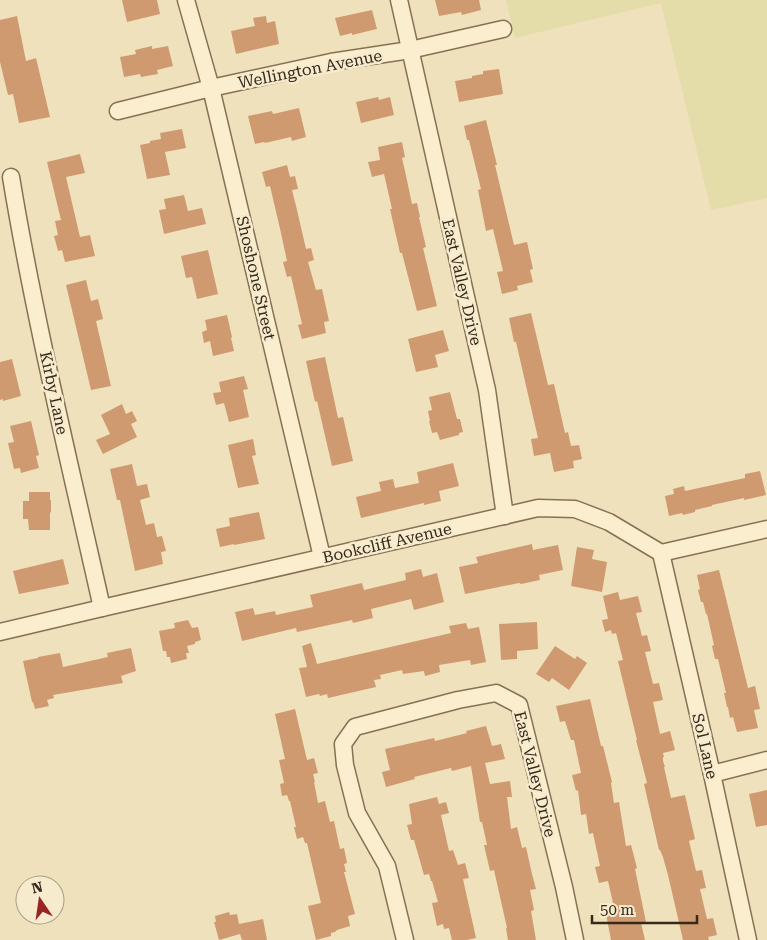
<svg xmlns="http://www.w3.org/2000/svg" width="767" height="940" font-family="'Roboto Serif',serif">
<rect width="100%" height="100%" fill="#efe1bc"/>
<polygon fill="#e5dda9" points="506,0 767,0 767,198 711,210 661,3 515,38"/>
<g fill="#cf9a70">
<polygon points="122,0 157,0 160,14 127,22"/>
<polygon points="435,0 479,0 481,10 462,15 461,12 439,16"/>
<polygon points="372,10 377,29 352,35 352,33 340,36 335,18"/>
<polygon points="17,16 26,61 36,58 50,117 19,123 13,94 8,95 0,62 0,20"/>
<polygon points="266,16 267,23 275,21 279,44 236,54 231,31 255,26 253,18"/>
<polygon points="152,46 152,49 168,46 173,66 157,70 158,74 141,77 140,74 124,77 120,57 136,54 135,50"/>
<polygon points="499,69 503,94 459,102 455,81 472,78 472,76 483,74 483,71"/>
<polygon points="378,97 379,100 390,97 394,115 361,123 356,102"/>
<polygon points="299,108 306,137 292,141 291,137 265,143 264,142 255,144 248,116 272,111 273,114"/>
<polygon points="486,120 497,165 495,165 514,245 527,242 533,269 530,270 533,282 517,286 518,290 502,294 497,272 503,271 493,229 486,231 478,190 481,189 469,140 467,140 464,126"/>
<polygon points="182,129 186,148 165,152 170,175 147,179 140,145 150,143 150,141 161,139 160,133"/>
<polygon points="402,142 405,157 402,158 405,171 412,204 417,203 420,217 419,217 426,247 423,248 437,306 417,311 402,253 400,253 390,209 392,209 384,174 372,177 368,162 380,160 378,147"/>
<polygon points="80,154 85,173 66,177 80,237 90,235 95,256 65,262 62,250 58,251 54,236 58,235 55,221 61,220 47,162"/>
<polygon points="287,165 290,177 295,176 298,189 292,190 297,210 306,249 311,248 314,260 308,262 316,290 322,289 329,321 324,322 326,333 302,339 298,325 302,324 291,276 287,277 283,262 287,261 281,233 270,186 266,187 262,172"/>
<polygon points="184,195 188,211 202,208 206,224 164,234 159,210 166,209 164,199"/>
<polygon points="208,250 218,294 197,299 192,277 186,278 181,256"/>
<polygon points="86,280 91,301 98,299 103,319 96,321 111,386 91,390 66,285"/>
<polygon points="531,313 548,385 554,384 565,433 568,432 571,446 579,445 582,459 573,461 574,468 554,472 550,453 534,456 531,439 538,438 519,355 516,342 514,342 509,318"/>
<polygon points="227,315 232,337 231,338 234,351 213,356 210,341 204,343 202,332 207,330 205,320"/>
<polygon points="443,330 449,351 435,355 438,367 416,372 408,339"/>
<polygon points="325,357 338,418 343,417 353,461 332,466 317,401 315,402 306,361"/>
<polygon points="12,359 21,396 3,401 3,399 0,400 0,362"/>
<polygon points="244,376 248,389 243,390 249,417 229,422 224,403 216,405 213,393 221,392 219,382"/>
<polygon points="450,392 457,419 460,419 463,432 459,433 459,435 440,440 437,432 432,433 429,421 430,421 428,411 432,410 429,397"/>
<polygon points="122,404 126,414 132,411 137,421 131,424 137,437 103,454 96,440 110,434 101,415"/>
<polygon points="31,421 39,455 36,456 39,468 21,473 20,468 14,469 8,443 14,442 10,426"/>
<polygon points="253,439 256,455 252,456 259,484 238,488 228,445"/>
<polygon points="453,463 459,486 439,491 441,501 424,505 424,503 361,518 356,497 381,491 379,482 393,479 395,488 419,483 417,472"/>
<polygon points="132,464 137,486 147,484 150,497 140,500 146,525 154,523 157,537 162,536 166,551 161,552 163,564 135,571 120,500 117,500 110,469"/>
<polygon points="760,471 766,495 744,500 744,498 712,505 712,506 695,510 695,512 683,515 682,513 669,516 665,496 674,494 673,489 684,486 685,491 745,478 745,474"/>
<polygon points="29,492 50,492 50,500 51,500 51,512 50,513 50,530 29,530 28,519 23,519 23,501 29,501"/>
<polygon points="259,512 265,539 234,545 234,544 220,547 216,529 230,526 229,518"/>
<polygon points="532,544 533,550 558,545 563,570 539,575 540,580 521,584 519,583 465,594 459,567 478,563 476,557"/>
<polygon points="577,547 594,550 592,559 607,562 602,592 571,586"/>
<polygon points="63,559 69,584 19,594 13,571"/>
<polygon points="421,569 423,577 437,573 444,602 414,610 411,599 371,609 373,618 353,623 352,620 297,632 296,628 242,641 235,612 253,608 255,615 275,611 276,615 313,607 310,595 362,583 364,590 406,580 405,573"/>
<polygon points="719,570 748,688 755,686 760,709 754,710 758,728 737,732 733,717 730,718 728,707 727,707 724,693 726,693 718,659 715,659 712,646 714,645 707,614 706,614 703,602 701,602 698,590 700,589 697,575"/>
<polygon points="618,592 620,600 638,596 642,612 636,613 642,636 647,635 651,651 645,652 653,684 659,683 663,700 653,702 660,734 670,731 675,750 663,753 664,757 663,757 663,761 665,767 664,767 671,798 685,795 695,839 689,841 696,871 702,870 706,888 700,889 707,919 713,918 717,935 708,937 709,940 683,940 668,875 663,857 660,850 659,850 644,784 647,783 636,740 637,740 618,661 623,660 616,633 612,634 611,630 605,632 602,620 608,619 603,596"/>
<polygon points="188,620 192,628 198,627 201,640 195,642 195,644 187,646 189,653 186,653 187,659 171,663 170,657 167,657 166,651 163,651 159,631 175,628 174,623"/>
<polygon points="537,622 538,649 517,651 517,659 501,660 499,624"/>
<polygon points="466,623 468,629 479,627 486,662 471,665 470,660 439,665 440,672 425,676 424,671 403,674 402,670 380,675 381,679 374,680 376,687 328,698 327,694 320,696 319,694 306,697 299,668 307,667 302,646 311,643 317,664 451,633 449,626"/>
<polygon points="555,646 575,659 577,656 587,663 569,690 552,678 549,682 536,674"/>
<polygon points="131,648 136,671 121,676 123,683 53,695 54,698 47,700 49,706 35,709 33,702 32,702 23,661 38,658 38,657 60,653 63,667 108,657 107,653"/>
<polygon points="590,699 601,746 603,746 612,782 611,783 614,803 619,802 626,846 631,845 637,868 635,869 646,922 641,923 645,940 611,940 606,914 615,912 608,881 599,883 595,867 600,866 593,833 589,834 586,814 581,815 578,790 576,791 572,775 581,773 574,740 571,740 565,721 560,722 556,706"/>
<polygon points="295,709 307,760 314,758 318,773 313,774 315,782 314,782 318,803 325,801 330,822 334,821 340,849 344,848 347,863 344,864 346,872 344,872 355,914 348,916 350,926 337,930 335,932 331,933 331,936 316,940 308,906 321,903 307,843 305,843 303,837 297,839 294,827 296,827 290,801 289,801 287,795 282,796 280,784 284,783 279,760 285,759 275,714"/>
<polygon points="486,726 492,746 501,744 505,759 485,763 490,784 510,781 512,797 507,797 511,829 517,827 522,848 526,847 532,874 536,889 530,890 534,910 531,911 536,940 508,940 506,928 507,928 494,870 490,871 484,845 487,845 482,822 480,822 471,766 452,771 451,768 414,777 415,779 386,787 382,772 390,770 385,749 434,738 435,741 467,733 466,731"/>
<polygon points="767,790 767,825 756,827 749,794"/>
<polygon points="437,797 439,804 446,802 449,813 441,815 449,851 453,850 458,865 465,863 469,878 463,879 476,938 467,940 452,940 449,928 444,929 443,924 437,926 432,903 438,902 432,881 431,881 429,874 424,875 414,840 411,840 407,825 412,824 409,804"/>
<polygon points="229,912 230,915 237,914 239,924 263,919 267,940 242,940 240,934 219,940 214,922 216,922 215,916"/>
</g>
<g fill="none" stroke-linecap="round" stroke-linejoin="round">
<defs>
<g id="minor">
<polyline points="186,0 211,88 322,557"/>
<polyline points="399,0 487,390 505,516"/>
<polyline points="118,111 211,88 331,62 410,50 503,29"/>
<path d="M11,177C35,322 70,465 102,608"/>
<polyline points="661,553 712,774 748,940"/>
<polyline points="0,632 102,608 538,508 575,509 609,522 661,553 767,529"/>
<polyline points="712,774 767,760"/>
<polyline points="405,940 387,866 357,813 345,765 343,744 355,727 458,700 496,693 519,705 564,887 575,940"/>
</g>
</defs>
<use href="#minor" stroke="#877155" stroke-width="19"/>
<use href="#minor" stroke="#faeecf" stroke-width="16"/>
</g>
<g text-anchor="middle" dominant-baseline="central" stroke-width="5" stroke-linejoin="round" paint-order="stroke">
<g font-size="16" fill="#36281b" stroke="#f6ebcc">
<text transform="translate(310 69) rotate(-11)">Wellington Avenue</text>
<text transform="translate(256 278) rotate(77)">Shoshone Street</text>
<text transform="translate(462 282) rotate(77)">East Valley Drive</text>
<text transform="translate(54 393) rotate(78)">Kirby Lane</text>
<text transform="translate(387 543) rotate(-13)">Bookcliff Avenue</text>
<text transform="translate(705 746) rotate(77)">Sol Lane</text>
<text transform="translate(535 774) rotate(76)">East Valley Drive</text>
</g>
</g>
<g transform="translate(40 900) rotate(347)"><circle r="24" fill="#f6ebcc" stroke="#a99d85"/>
<path d="M0-4L9 19L0 12L-9 19Z" fill="#982523"/>
<text y="-8" font-size="14" font-weight="bold" text-anchor="middle" fill="#36281b">N</text>
</g>
<path d="M592 915v8h105v-8" fill="none" stroke="#36281b" stroke-width="2.5"/>
<text x="600" y="915" font-size="15" fill="#36281b" stroke="#f6ebcc" stroke-width="4" paint-order="stroke">50 m</text>
</svg>
